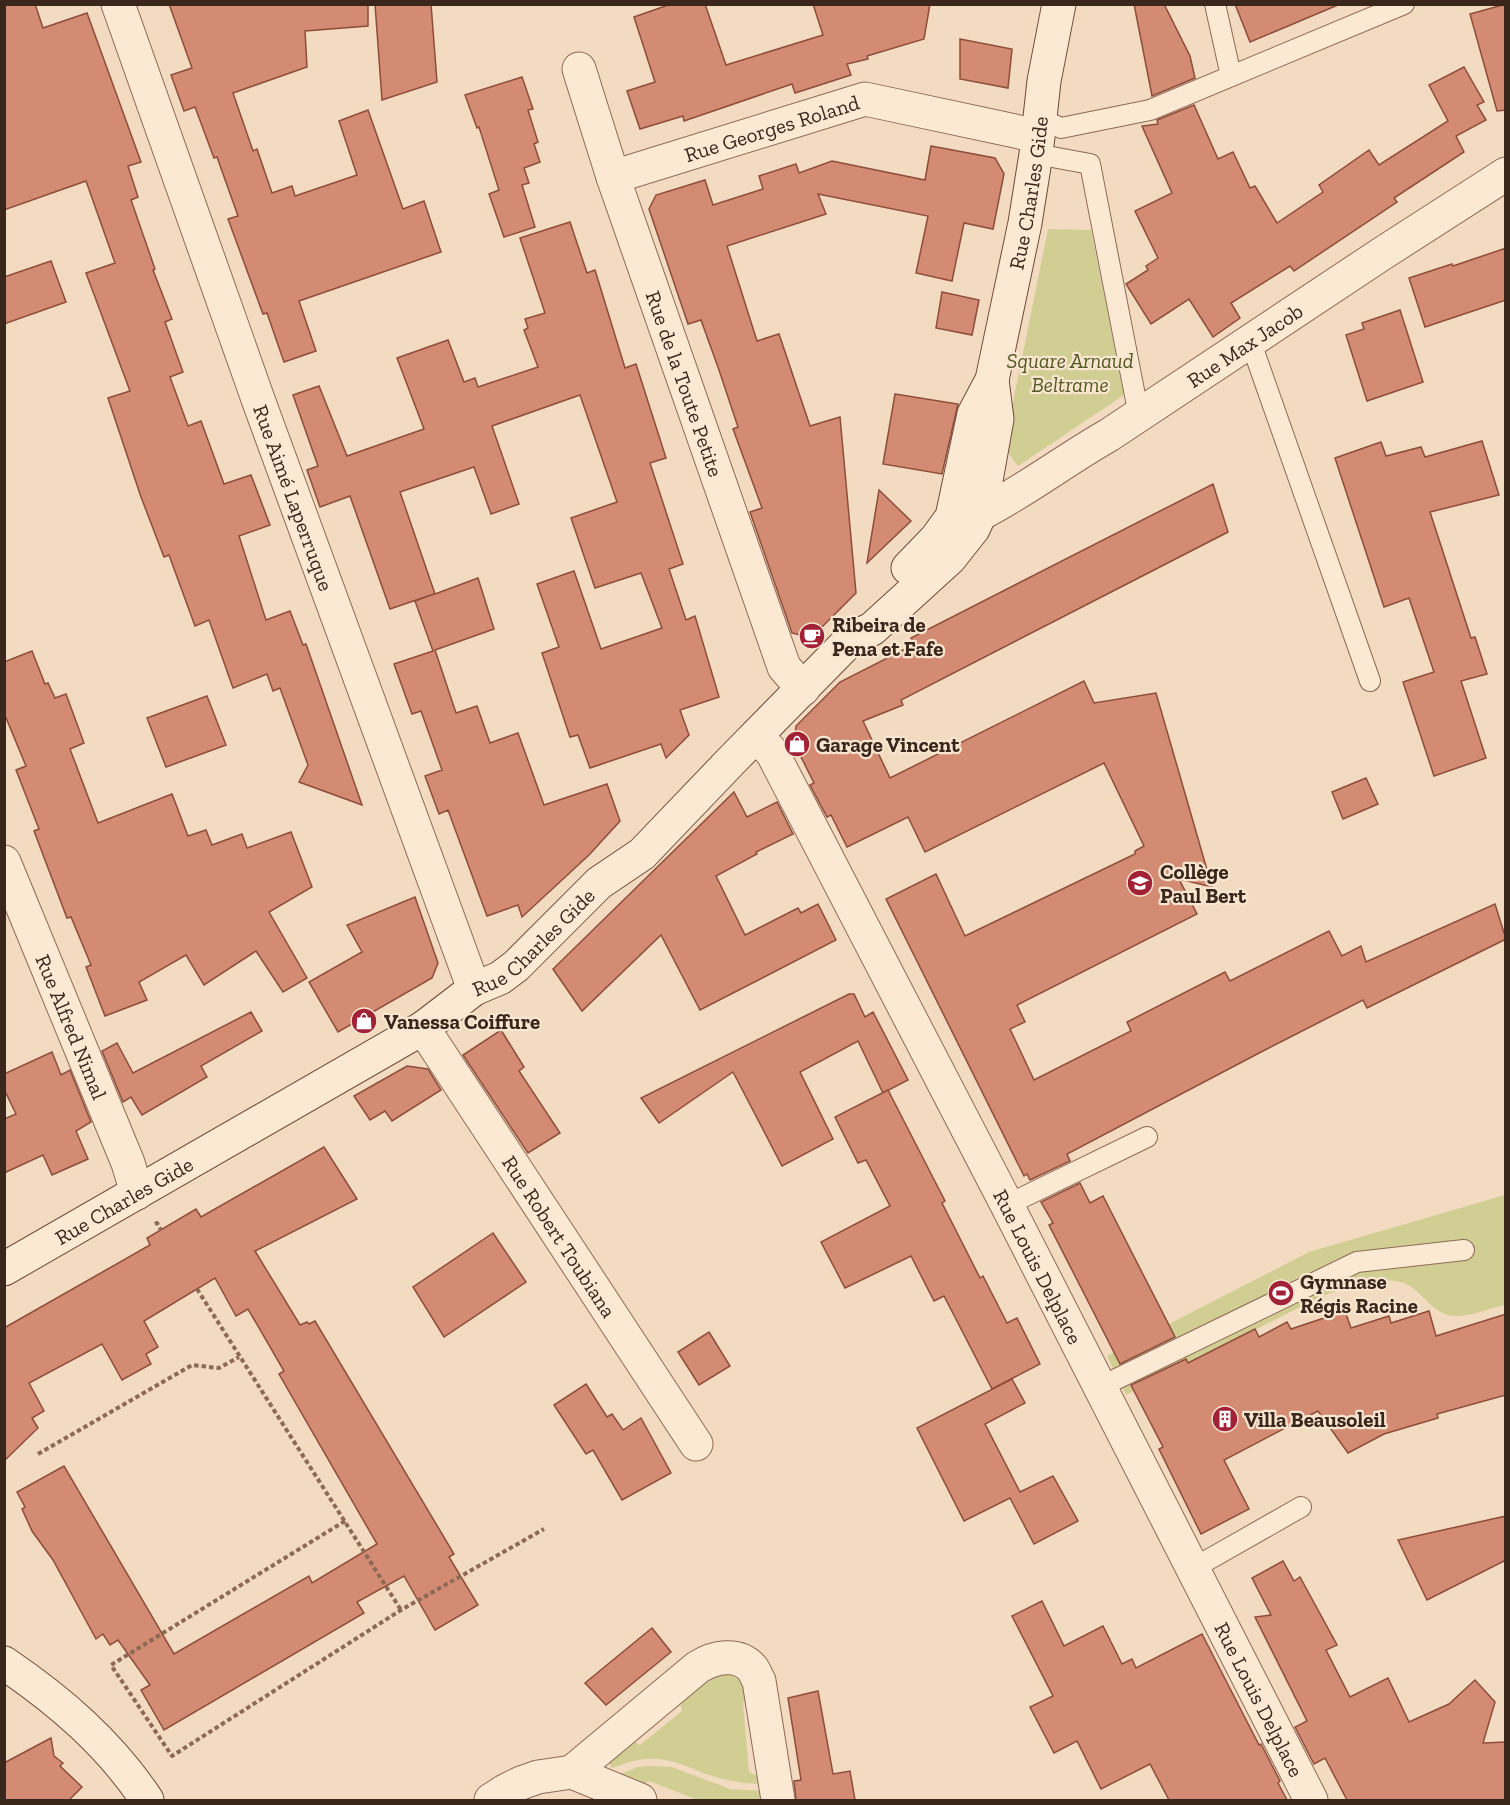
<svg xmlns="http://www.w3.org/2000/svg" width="1510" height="1805" font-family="'Zilla Slab',serif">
<rect width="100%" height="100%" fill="#f2dbc0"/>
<g fill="#d1ce93">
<polygon points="1048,229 1091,230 1124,395 1018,466 1004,447"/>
<path d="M1505,1195V1305C1491,1308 1475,1315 1460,1316C1434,1318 1426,1294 1406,1284C1383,1273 1343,1288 1320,1297L1126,1395L1107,1356L1309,1252Z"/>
<path d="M721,1673C740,1676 741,1681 748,1698L743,1703L749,1772L766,1780V1784C746,1784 725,1781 706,1774C684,1765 664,1755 639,1760C630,1761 621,1765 612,1768L609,1763V1757L628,1738L640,1745L682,1711L680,1699L702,1678Z"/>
<polygon points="649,1766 672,1767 730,1789 764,1791 764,1800 698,1800 649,1781 637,1788 614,1777 638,1767"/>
</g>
<g fill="#d38b73" stroke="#8e4d3a" stroke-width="1.5">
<polygon points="4,4 35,4 43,28 87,13 141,162 128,166 138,197 131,200 155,269 153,270 172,319 165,322 183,372 170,377 188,426 201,421 224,484 251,475 270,525 239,536 266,620 290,611 303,645 306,644 362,805 299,782 308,765 280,688 273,691 267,674 233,688 209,620 195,626 169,555 164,557 141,497 108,398 130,391 86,273 115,263 86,181 4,210"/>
<polygon points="169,4 368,4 368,26 305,31 307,67 233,93 253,151 257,149 272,193 292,186 295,196 357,175 339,121 368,110 403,209 424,201 441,252 299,301 316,351 284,362 267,313 263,314 228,219 238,216 217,157 214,158 195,107 184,111 171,75 192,68"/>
<polygon points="375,4 431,4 437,82 382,100"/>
<polygon points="671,4 705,4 726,65 823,35 813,4 930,4 924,39 867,56 868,59 847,64 851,75 795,93 792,84 684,121 683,116 640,129 627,91 655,82 634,17"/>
<polygon points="1134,4 1164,4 1190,56 1195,78 1152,96"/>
<polygon points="1235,4 1338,4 1338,5 1250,42"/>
<polygon points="1506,4 1506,110 1497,111 1470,14"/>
<polygon points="960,39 1012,49 1008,88 960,79"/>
<polygon points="1464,67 1484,102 1477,105 1486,120 1456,136 1464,152 1394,198 1397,202 1294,271 1290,266 1231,303 1240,318 1213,337 1189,299 1151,324 1126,284 1148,270 1146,266 1158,258 1135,211 1172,193 1142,126 1158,124 1157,120 1194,105 1218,159 1233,152 1250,188 1255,186 1277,223 1323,192 1319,185 1369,150 1379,165 1448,121 1429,85"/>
<polygon points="522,77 533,109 528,110 538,142 534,144 540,162 524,168 529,183 522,185 535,227 504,237 489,194 499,190 479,127 477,128 465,95"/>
<polygon points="931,146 995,158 1004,174 993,229 964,223 952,281 916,273 928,216 818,194 826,214 727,246 757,341 779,334 810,426 840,417 856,593 811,638 792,633 750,512 762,508 733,429 738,427 719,370 701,320 688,324 649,209 656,195 705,180 713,205 763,189 759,176 796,164 799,173 832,161 925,180"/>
<polygon points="570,222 587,273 595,270 625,368 636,364 666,458 650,463 683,564 669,569 686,620 695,616 719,697 680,710 689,735 666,758 661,744 590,768 578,735 570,737 542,653 559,647 537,584 574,571 601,649 662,628 641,573 595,588 571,518 617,502 580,395 492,426 519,504 491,514 474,467 400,492 435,594 478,578 494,629 435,650 456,713 477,706 490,743 518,733 544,805 607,784 620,821 589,855 522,917 518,905 487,916 448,810 439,814 425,776 442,770 421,711 412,714 394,664 433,651 415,601 434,594 390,609 350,496 320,507 307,470 318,466 293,395 319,386 347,456 424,429 397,358 448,340 464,382 475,378 478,387 538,367 524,330 528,328 525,319 545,313 520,238"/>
<polygon points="1506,248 1506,300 1425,327 1409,278 1452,264 1453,266"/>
<polygon points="51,261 66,302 4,324 4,277"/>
<polygon points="942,292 979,300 972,335 936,328"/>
<polygon points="1400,310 1423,382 1367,401 1346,335 1364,329 1362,323"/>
<polygon points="895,394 958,404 942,474 883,464"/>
<polygon points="1482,441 1499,495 1430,512 1471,638 1475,637 1487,674 1461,681 1486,758 1434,776 1403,682 1434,672 1409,598 1384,607 1335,458 1381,442 1386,456 1421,447 1425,457"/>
<polygon points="1213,484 1228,532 901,700 903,705 863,721 890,778 1084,681 1094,703 1156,693 1212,887 1179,879 1197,914 1017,1005 1025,1022 1010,1029 1034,1080 1131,1031 1127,1022 1225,972 1230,981 1329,931 1342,956 1361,946 1366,962 1495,904 1506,939 1367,1008 1363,1000 1261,1052 1067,1154 1070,1161 1030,1180 1027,1174 1024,1176 886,899 936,874 965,936 1135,854 1135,851 1144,846 1104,763 925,852 908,817 847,847 831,815 827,817 810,785 814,783 794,743 796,726 840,682 915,644 911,638"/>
<polygon points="879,490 911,521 867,563"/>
<polygon points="32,651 45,684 48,683 55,698 66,694 84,743 70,749 98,823 172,794 188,836 206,830 212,845 242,834 247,848 291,832 312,887 269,912 307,978 283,992 256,951 204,985 186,955 139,982 147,1000 105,1016 86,967 91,965 71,917 67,918 34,831 39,829 16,770 26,766 4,713 4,662"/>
<polygon points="207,696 226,745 166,767 147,718"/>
<polygon points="1366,778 1378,804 1343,819 1332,792"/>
<polygon points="734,792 747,817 777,802 793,834 756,852 757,854 716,876 745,935 798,908 801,913 818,904 836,940 700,1010 661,935 582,1011 553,969"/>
<polygon points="415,897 438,963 432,978 338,1032 309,982 362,952 347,925"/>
<polygon points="849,994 854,994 865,1017 873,1012 908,1080 883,1093 858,1041 800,1072 833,1139 782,1166 733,1072 659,1123 641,1098"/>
<polygon points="251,1012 262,1031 201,1066 207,1077 142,1115 131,1097 123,1102 102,1051 117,1043 133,1073"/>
<polygon points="501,1030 524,1067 519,1071 560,1133 528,1153 463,1055"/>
<polygon points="52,1052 61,1075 70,1070 91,1122 76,1131 88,1159 52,1175 43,1155 4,1173 4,1119 16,1114 4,1089 4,1074"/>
<polygon points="407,1066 428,1069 441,1090 392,1121 385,1111 370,1120 354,1096"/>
<polygon points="888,1090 945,1201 942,1203 980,1278 983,1276 1007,1323 1017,1318 1040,1364 992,1389 944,1296 934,1301 911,1256 845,1288 821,1242 890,1206 866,1160 858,1163 835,1117"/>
<polygon points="324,1147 357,1199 255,1251 300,1325 307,1322 309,1324 315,1321 454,1554 449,1557 478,1605 435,1630 404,1576 357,1602 364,1613 164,1730 141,1690 150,1685 118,1640 110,1645 103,1634 96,1639 53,1560 32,1531 22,1509 25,1507 17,1492 64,1466 174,1654 309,1576 312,1583 377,1544 279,1374 284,1371 248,1309 236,1316 215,1278 144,1321 158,1347 146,1354 151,1364 122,1380 102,1344 29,1383 44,1411 32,1418 38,1428 4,1461 4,1328 150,1245 147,1238 196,1209 201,1217"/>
<polygon points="1080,1183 1090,1203 1103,1196 1175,1337 1120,1364 1049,1225 1053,1223 1041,1202"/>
<polygon points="493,1233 526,1282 444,1337 413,1287"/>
<polygon points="1345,1311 1351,1328 1389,1316 1391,1323 1429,1311 1436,1336 1506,1314 1506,1395 1437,1414 1438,1418 1384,1434 1348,1453 1318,1411 1224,1460 1249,1509 1201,1534 1159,1449 1163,1447 1131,1385 1186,1359 1188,1363 1255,1329 1259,1337 1287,1322 1291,1329"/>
<polygon points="709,1332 730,1366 699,1385 678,1352"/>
<polygon points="1012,1379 1025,1403 985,1424 1020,1492 1053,1476 1078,1521 1034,1544 1010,1498 964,1521 917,1428"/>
<polygon points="586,1384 607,1417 612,1414 623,1430 641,1418 671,1473 622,1500 593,1450 586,1454 554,1405"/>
<polygon points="1506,1516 1506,1560 1427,1600 1398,1540"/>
<polygon points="1283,1561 1294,1581 1300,1577 1337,1645 1326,1650 1350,1697 1388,1678 1409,1722 1449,1704 1475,1680 1495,1702 1483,1743 1506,1742 1506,1800 1347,1800 1325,1758 1314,1764 1295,1727 1307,1721 1255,1617 1271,1615 1252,1578"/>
<polygon points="1042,1601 1064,1646 1103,1626 1122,1664 1132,1659 1136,1668 1202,1634 1259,1745 1261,1744 1280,1781 1278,1783 1287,1800 1169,1800 1150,1764 1101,1789 1077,1741 1054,1753 1030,1707 1053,1696 1012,1616"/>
<polygon points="652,1628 671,1652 606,1705 585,1683"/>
<polygon points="818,1691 833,1774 850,1771 855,1800 796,1800 794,1781 801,1780 788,1698"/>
<polygon points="51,1738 54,1756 63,1763 60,1766 82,1787 69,1800 4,1800 4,1763"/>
</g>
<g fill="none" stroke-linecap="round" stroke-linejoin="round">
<defs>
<g id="lane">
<polyline points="1215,4 1231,76"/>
<polyline points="1039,118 1061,128 1150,110 1404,4"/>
<polyline points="1036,154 1090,164 1139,416"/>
<polyline points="1250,340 1370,681"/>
<polyline points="1007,1205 1147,1137"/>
<polyline points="1100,1387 1357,1262 1464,1250"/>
<polyline points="1192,1569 1301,1507"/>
</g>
<g id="street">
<path id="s1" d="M118,4L259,402L474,989"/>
<path id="s2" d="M579,69L613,177L784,667L803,689"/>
<path id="s3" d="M613,177L865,99L1038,136"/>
<path id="s4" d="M980,514C1025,491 1065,460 1109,435L1383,253L1506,174"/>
<path id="s5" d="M757,735L773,754L1007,1205L1311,1800"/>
<path id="s6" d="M4,862L128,1163L137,1193"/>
<path id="s7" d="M423,1028L696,1444"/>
<polyline points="572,1772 640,1800"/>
<path d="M491,1800L505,1791L521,1783L538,1777L572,1772L698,1667C714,1657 738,1652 752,1668C755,1672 757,1678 759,1681L778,1800"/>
</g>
<g id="secondary">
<path id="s8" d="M908,568L936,539L952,517L974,414L992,380L1025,223L1036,154L1044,81L1059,4"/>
<path id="s9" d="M4,1269L423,1028L474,989L500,978L516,966L599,883L642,854L733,759L852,638L872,629L950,558L973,529L980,514L997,419L992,380"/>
<path d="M4,1663C60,1701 110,1744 147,1800"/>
</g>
</defs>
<use href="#lane" stroke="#8d6a56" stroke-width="22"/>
<use href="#street" stroke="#8d6a56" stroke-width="35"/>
<use href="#secondary" stroke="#6e4b3a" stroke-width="35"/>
<g stroke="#8d6a56" stroke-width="4" stroke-dasharray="4.5 3" stroke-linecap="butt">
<polyline points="155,1224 157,1223 161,1230"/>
<polyline points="197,1289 401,1610"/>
<polyline points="38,1454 192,1365 219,1368 239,1357"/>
<polyline points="345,1521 111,1665 172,1756 401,1610 544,1529"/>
</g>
<use href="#lane" stroke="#fce9d4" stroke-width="20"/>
<use href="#street" stroke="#fce9d4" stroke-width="33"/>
<use href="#secondary" stroke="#fce9d4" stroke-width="33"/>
</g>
<defs>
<symbol id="cafe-disc" viewBox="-11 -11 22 22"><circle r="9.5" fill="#a12137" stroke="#f8e6d0"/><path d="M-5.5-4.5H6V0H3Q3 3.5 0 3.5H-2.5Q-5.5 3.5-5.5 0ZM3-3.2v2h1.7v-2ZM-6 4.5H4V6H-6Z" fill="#fff"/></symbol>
<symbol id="shop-disc" viewBox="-11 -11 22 22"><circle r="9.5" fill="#a12137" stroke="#f8e6d0"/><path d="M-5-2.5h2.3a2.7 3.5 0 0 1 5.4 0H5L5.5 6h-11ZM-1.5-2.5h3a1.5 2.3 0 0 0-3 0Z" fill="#fff"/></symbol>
<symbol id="school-disc" viewBox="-11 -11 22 22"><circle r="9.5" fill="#a12137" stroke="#f8e6d0"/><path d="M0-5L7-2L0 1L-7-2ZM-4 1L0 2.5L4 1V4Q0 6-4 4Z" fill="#fff"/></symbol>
<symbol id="stadium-disc" viewBox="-11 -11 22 22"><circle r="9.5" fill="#a12137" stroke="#f8e6d0"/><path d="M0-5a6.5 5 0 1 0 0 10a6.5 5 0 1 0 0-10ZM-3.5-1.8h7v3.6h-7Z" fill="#fff"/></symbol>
<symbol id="building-disc" viewBox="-11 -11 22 22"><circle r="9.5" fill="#a12137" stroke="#f8e6d0"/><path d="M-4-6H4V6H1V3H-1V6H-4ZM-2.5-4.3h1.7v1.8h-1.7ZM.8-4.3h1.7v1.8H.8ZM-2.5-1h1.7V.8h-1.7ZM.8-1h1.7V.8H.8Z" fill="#fff"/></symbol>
</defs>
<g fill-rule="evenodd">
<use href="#cafe-disc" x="797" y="621" width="30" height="30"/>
<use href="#shop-disc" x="782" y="729" width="30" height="30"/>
<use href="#school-disc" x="1125" y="868" width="30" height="30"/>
<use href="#shop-disc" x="349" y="1006" width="30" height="30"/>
<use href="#stadium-disc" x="1266" y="1278" width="30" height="30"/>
<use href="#building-disc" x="1210" y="1404" width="30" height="30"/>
</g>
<g text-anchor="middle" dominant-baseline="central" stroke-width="4.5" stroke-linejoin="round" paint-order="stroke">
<g font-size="21" fill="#3b261c" stroke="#f8e6d0">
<text stroke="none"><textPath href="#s3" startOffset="166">Rue Georges Roland</textPath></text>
<text stroke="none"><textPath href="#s8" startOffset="402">Rue Charles Gide</textPath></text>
<text stroke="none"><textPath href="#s4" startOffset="314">Rue Max Jacob</textPath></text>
<text stroke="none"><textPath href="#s2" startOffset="332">Rue de la Toute Petite</textPath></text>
<text stroke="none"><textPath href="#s1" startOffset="524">Rue Aimé Laperruque</textPath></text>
<text stroke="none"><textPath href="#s9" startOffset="624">Rue Charles Gide</textPath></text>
<text stroke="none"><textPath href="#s6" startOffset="178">Rue Alfred Nimal</textPath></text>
<text stroke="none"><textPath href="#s9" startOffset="138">Rue Charles Gide</textPath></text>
<text stroke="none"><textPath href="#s7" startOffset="249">Rue Robert Toubiana</textPath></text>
<text stroke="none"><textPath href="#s5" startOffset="602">Rue Louis Delplace</textPath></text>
<text stroke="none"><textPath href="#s5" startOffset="1088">Rue Louis Delplace</textPath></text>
</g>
<g font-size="21" font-style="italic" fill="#545921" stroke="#f8e6d0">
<text x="1070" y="360">Square Arnaud<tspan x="1070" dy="24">Beltrame</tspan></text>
</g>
<g font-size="21" font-weight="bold" fill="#3b261c" stroke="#f8e6d0" text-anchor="start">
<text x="832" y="624">Ribeira de<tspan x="832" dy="24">Pena et Fafe</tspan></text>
<text x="816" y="744">Garage Vincent</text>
<text x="1160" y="871">Collège<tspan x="1160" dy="24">Paul Bert</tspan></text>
<text x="384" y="1021">Vanessa Coiffure</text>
<text x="1300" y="1281">Gymnase<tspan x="1300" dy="24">Régis Racine</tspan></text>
<text x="1244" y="1419">Villa Beausoleil</text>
</g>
</g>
<rect width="1510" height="1805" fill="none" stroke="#3b261c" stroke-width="12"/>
</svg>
